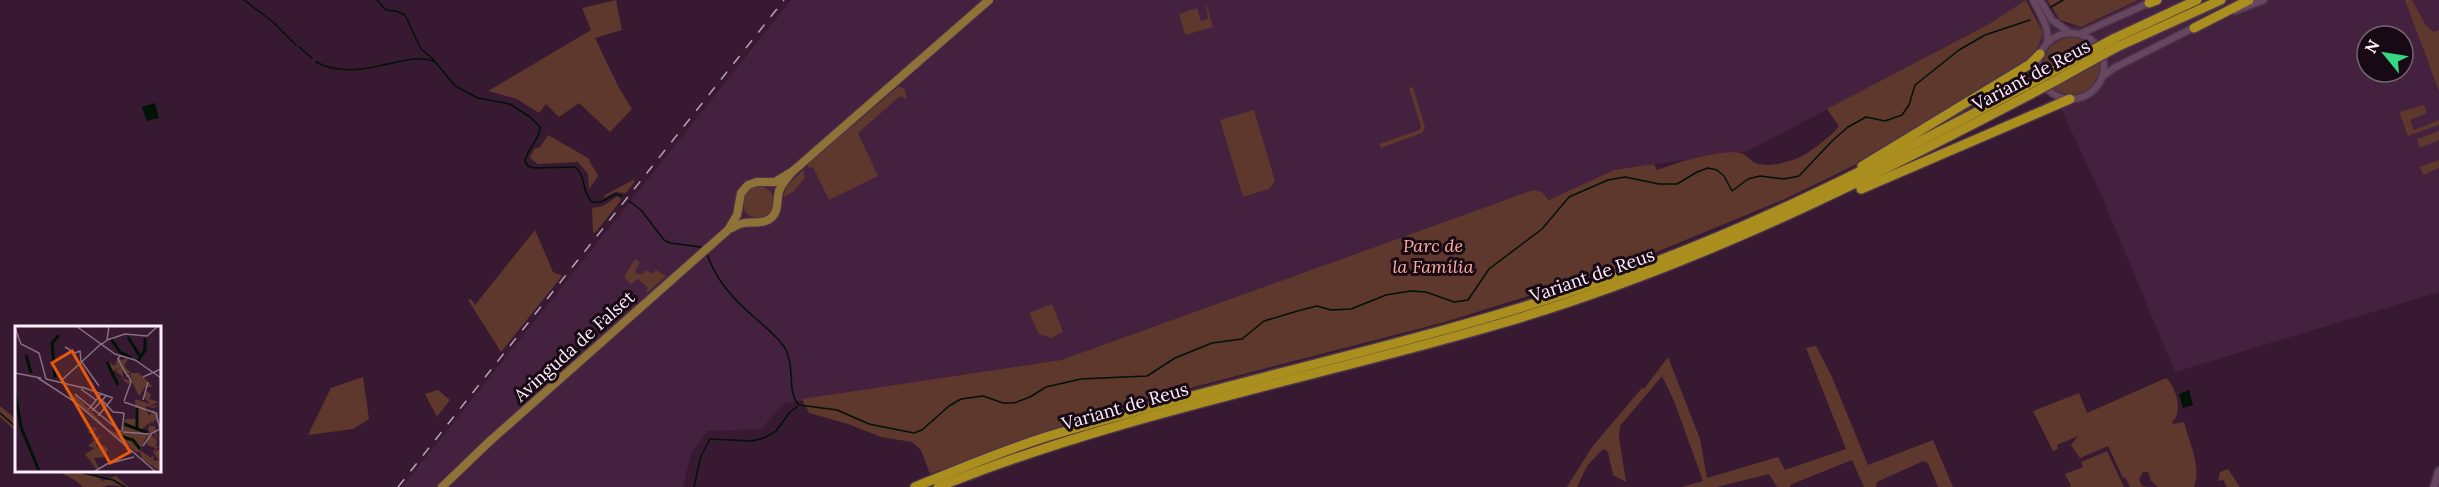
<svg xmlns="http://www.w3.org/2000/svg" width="2439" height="487" font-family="Lora,serif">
<rect width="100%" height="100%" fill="#371a32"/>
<path fill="#44213e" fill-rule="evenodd" d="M791,0H2025L2036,20L2081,27L2139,0H2439V292L2175,372L2100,192L2035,54L1989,24L1748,151L1614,170L1549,200L1546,196L1533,190L1061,360L785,403L761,429L707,431L691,454L683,487H402ZM2367,36H2403V72H2367Z"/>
<g fill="#5e372d">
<polygon points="616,0 622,30 595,38 618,86 632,109 610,132 579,103 559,117 546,104 539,113 517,99 488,91 591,30 582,8"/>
<path d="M2026,0L2043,33L2035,54L2026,62L1859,163L1787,198L1618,268L1445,322L1113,408L930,474L921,450L912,442L881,437L848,424L809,413L802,399L1061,360L1533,190L1542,192L1549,200L1614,170L1654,164L1657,170C1682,161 1708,153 1735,152C1746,152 1749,162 1759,164C1770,167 1789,162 1800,157C1808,154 1835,133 1839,126L1827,109L1989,24Z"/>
<polygon points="2047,0 2138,0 2081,27 2060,20"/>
<polygon points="2405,0 2412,0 2426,26 2434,32 2439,30 2439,91"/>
<polygon points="1206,5 1207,6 1213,27 1185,35 1179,14 1197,8 1201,21 1208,19"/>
<path d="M2072,37L2083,39L2091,45L2042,71C2043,51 2052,40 2072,37Z"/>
<path d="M2100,62C2100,90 2075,103 2052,88Z"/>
<polygon points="899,86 905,90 907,99 900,96 858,133 878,176 829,200 813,167 809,168 807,165"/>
<polygon points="1413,87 1425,127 1422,133 1381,148 1379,144 1419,130 1421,127 1409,88"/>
<polygon points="2424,105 2427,113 2410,120 2414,130 2439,120 2439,125 2408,136 2399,112"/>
<polygon points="1254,110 1275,181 1269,189 1243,197 1220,120"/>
<polygon points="2439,131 2439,140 2420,148 2417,139"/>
<polygon points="548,135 588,158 598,176 589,189 588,174 578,162 538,164 530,158 534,149 540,147"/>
<polygon points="2439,160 2439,168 2423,175 2420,167"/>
<polygon points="803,170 805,178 793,192 783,197 787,186"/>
<polygon points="633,180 635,181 626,193 615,192 604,198 605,195"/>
<circle cx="758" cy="202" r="16"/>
<polygon points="618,196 621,200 595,233 593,232 592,208 603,206"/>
<polygon points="535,230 553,272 562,276 501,352 468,300 471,299 475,305"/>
<polygon points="635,259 640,262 635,271 637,274 642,274 646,270 652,274 656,270 666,276 648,292 646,290 648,288 638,279 631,284 624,277"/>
<polygon points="1052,304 1063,332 1051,338 1039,334 1029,313"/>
<polygon points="1816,346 1832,377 1868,465 1933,440 1953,487 1938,487 1928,463 1923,461 1877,482 1876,487 1864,487 1852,460 1790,485 1790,487 1777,487 1769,474 1717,487 1681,487 1703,481 1674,401 1662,376 1620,426 1619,437 1626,482 1613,475 1608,452 1603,449 1587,466 1577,487 1567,487 1592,447 1642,388 1644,389 1668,357 1700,439 1707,478 1778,457 1785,470 1846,449 1806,348"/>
<polygon points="363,377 369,419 353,429 308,435 331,388"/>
<path d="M2166,378C2176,387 2184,413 2172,422L2173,424L2184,422C2189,442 2202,467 2194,487H2158L2151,481L2148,472H2143L2139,479L2142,486L2150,487H2130L2125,477L2123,478L2108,446L2080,458L2071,445L2078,436L2057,445L2058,449L2053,451L2033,411L2079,393L2087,413Z"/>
<polygon points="438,390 450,400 437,417 425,394"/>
<polygon points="0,406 16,419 16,431 0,417"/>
<polygon points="2107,451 2124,487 2068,487 2071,486 2065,474 2083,467 2081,462"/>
<polygon points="2228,469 2240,487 2227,487 2223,480 2218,481 2220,472"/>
<polygon points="57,471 88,471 103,481 116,476 128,487 108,485 104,487 83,487 75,480"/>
</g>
<g fill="#011207">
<polygon points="155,103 159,118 147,121 142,107"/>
<polygon points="2189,390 2193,405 2183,408 2179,394"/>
</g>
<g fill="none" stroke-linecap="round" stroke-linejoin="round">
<g stroke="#011207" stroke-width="1.5">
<polyline points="244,0 273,22 296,45"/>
<path d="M377,0L386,10L396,11L405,15L421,49L432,58L455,86L478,98L510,104L530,117L540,127C540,140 528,147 525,161L528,166L535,168L575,167C587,176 581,192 592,202H601L616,194L622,196"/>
<polyline points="2051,7 2063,0"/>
<polyline points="299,47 312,58"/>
<path d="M316,62C359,85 408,48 435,62"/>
<polyline points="629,201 641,210 664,240 670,243 701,247"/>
<path d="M707,254C716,280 733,299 754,317C765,327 779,337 786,350C795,367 787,391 798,404"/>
<polyline points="799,405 837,410 869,424 914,433 922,430 949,406 961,399 983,396 1003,403 1014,403 1030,397 1046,387 1081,379 1147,376 1175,358 1212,343 1242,339 1264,321 1301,310 1317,306 1331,310 1351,309 1386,295 1411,291 1426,292 1454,302 1468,300 1489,269 1542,229 1569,197 1585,190 1608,180 1625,177 1659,184 1677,184 1697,172 1708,168 1717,170 1724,176 1732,191 1748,179 1760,176 1784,179 1799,176 1833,140 1848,127 1866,117 1885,121 1902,115 1909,105 1915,85 1959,50 1985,35 2030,20"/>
<polyline points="0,413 16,427"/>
<polyline points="70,470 113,480 125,487"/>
<polyline points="694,487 701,456 710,439 752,441 764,438 776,431 790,412 798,406"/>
</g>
<defs>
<g id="tertiary">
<path d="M2033,0C2040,14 2050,27 2047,43"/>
<polyline points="2040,0 2052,20 2069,32"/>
<polyline points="2235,11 2264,0"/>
<circle cx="2071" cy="66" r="33"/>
<polyline points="2080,34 2151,2"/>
<polyline points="2103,76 2114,68 2195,27"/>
</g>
<polyline id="secondary" points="2434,487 2439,471"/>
<g id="primary">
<path d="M732,228C747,218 756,226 768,220C780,213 776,202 779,191C782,183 788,177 793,171L989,0"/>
<polyline points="442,487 490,441 728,230 737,215 741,193 748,185 757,182 775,182 793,171"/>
</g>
<g id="motorway">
<polyline points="2149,3 2157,0"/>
<polyline points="2194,28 2249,0"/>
<polyline points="2113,39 2197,0"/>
<polyline points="2117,47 2221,0"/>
<polyline points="2052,72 2087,53"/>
<polyline points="2057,80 2091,61"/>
<polyline points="1862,166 2030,64 2040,54"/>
<polyline points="1861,189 2070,99"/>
<path d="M915,487C959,469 1004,450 1049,436C1229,381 1415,345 1594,284C1745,233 1886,160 2026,86"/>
<path d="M938,487C1122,413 1316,378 1506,322C1692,267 1860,184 2031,94"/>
</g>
</defs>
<use href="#tertiary" stroke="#4e364a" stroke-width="9"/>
<use href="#secondary" stroke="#4e364a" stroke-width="10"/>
<use href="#primary" stroke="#4e364a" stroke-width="10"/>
<use href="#motorway" stroke="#4e364a" stroke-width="12"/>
<use href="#tertiary" stroke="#674660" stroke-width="6"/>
<use href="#secondary" stroke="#674660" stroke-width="7"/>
<use href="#primary" stroke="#8f7238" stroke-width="8"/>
<use href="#motorway" stroke="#aa8f1e" stroke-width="9"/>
<polyline stroke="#b9a4b5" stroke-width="1.5" stroke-dasharray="10 10" stroke-linecap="butt" points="398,487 784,0"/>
<defs>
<g id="motorway-bridge">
<polyline points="2087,53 2113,39"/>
<polyline points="2091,61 2117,47"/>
<polyline points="2026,86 2052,72"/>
<polyline points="2031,94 2057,80"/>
</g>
</defs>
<use href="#motorway-bridge" stroke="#4e364a" stroke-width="12" stroke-linecap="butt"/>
<use href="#motorway-bridge" stroke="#aa8f1e" stroke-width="9"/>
</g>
<g text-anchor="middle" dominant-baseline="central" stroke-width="6" stroke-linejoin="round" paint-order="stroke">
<g font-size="18" fill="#feedfa" stroke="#170a14">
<text transform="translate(2031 75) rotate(-28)">Variant de Reus</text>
<text transform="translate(1592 275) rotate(-19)">Variant de Reus</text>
<text transform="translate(574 346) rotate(-42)">Avinguda de Falset</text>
<text transform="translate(1125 406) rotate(-16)">Variant de Reus</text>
</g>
<g font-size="18" font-style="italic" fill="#fdad9a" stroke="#170a14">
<text x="1433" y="245">Parc de<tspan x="1433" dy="21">la Família</tspan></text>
</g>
</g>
<g transform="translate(15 326)">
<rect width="146" height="146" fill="#371a32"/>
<path d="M103,32L106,34L114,32L119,34L113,33L109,40L116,47H124L138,61H130L124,70L117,56L113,58L106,52L116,55L115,46L111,52L112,49L107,45L109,52L101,45L106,41L97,46L94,42L92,35L100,40ZM132,65L136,69L134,73L144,76L134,80L145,79L138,82L131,80L130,83L135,90L137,84L143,87V97L140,94L137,98L136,95L134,100H140L142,111H145L141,112L139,105L136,109L142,114L141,121L145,119L139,126L145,123V145L127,133L125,125L122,127L83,97L59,75V68L93,103L105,109L110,93H121L120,73L135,78L129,71ZM134,97L132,119L141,122L138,126L144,134L139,135L138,129L136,132L125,124L133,109L125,105ZM69,102L75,101L82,102L78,107L82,112L86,108L81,121L88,119L93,123L90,131L79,132L84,142L82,144L70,128L80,122L73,120L82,112L76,114L79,109L72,106L80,103Z" fill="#5e372d" fill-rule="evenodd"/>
<path fill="none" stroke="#011207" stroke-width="3" d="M113,11L126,32M96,13L105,26L117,32M11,29L16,47M123,35L130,24V12M92,36L103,59M40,52L37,17L44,9M0,66L6,101L24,145M122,82V103M109,98L133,107M105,110L118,114L125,123"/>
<path fill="none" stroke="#876e82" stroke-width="1.5" d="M61,0L100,28L120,34L146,52M0,2L6,18L24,27L31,53M92,14L110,8L132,10L143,0M87,18L92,14L94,0M50,21L60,27L65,25L66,35L84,60M105,30L103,33L113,51M0,47L26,52M128,51L146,43M23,52L60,76L140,145M31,53L69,62M48,53L87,17M67,61L98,72M66,63L81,74M60,68L106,106M87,74L98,86L109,87M128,74L133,56M109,75L116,56L113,49M109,76L141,87L145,103M74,83L86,68M77,85L91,70M83,90L97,73M107,105L109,87M108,106L134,108M128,120L137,107L145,103M80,145L92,138L119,131"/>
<path fill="#e8590c" fill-opacity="0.15" stroke="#e8590c" stroke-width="3" d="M57,25L115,126L95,137L37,37Z"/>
<rect width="146" height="146" fill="none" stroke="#feedfa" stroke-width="3"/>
</g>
<g transform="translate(2385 54) rotate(300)"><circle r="28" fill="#170a14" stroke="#736570" stroke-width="1.5"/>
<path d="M0-4.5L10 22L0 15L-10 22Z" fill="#35d881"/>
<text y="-9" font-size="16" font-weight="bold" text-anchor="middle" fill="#feedfa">N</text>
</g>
</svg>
